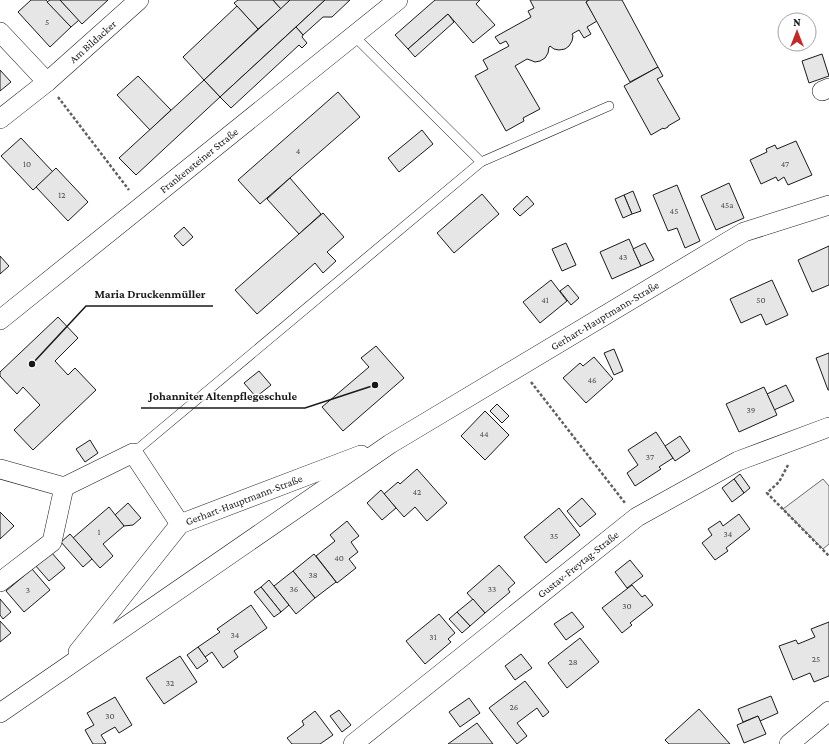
<svg xmlns="http://www.w3.org/2000/svg" width="829" height="744" font-family="'Crimson Pro',serif">
<rect width="100%" height="100%" fill="#fff"/>
<polygon fill="#ededed" stroke="#6a6a6a" points="823,479 829,486 829,544 823,549 783,509"/>
<g fill="#e6e6e6" stroke="#1a1a1a">
<polygon points="31,0 46,0 71,27 50,47 18,12"/>
<polygon points="50,0 60,0 79,20 71,27 47,2"/>
<polygon points="60,0 108,0 82,24"/>
<polygon points="238,0 273,0 281,9 258,29 234,3"/>
<polygon points="273,0 290,0 281,9"/>
<polygon points="290,0 325,0 220,97 204,80"/>
<polygon points="325,0 350,0 332,17 323,17 303,35 296,27"/>
<polygon points="435,0 480,0 476,4 495,25 473,43 448,14 408,49 395,35"/>
<polygon points="530,0 589,0 586,2 597,21 587,27 591,34 584,38 579,30 572,34 573,36 572,41 569,46 565,49 559,50 554,49 550,46 549,47 548,53 545,58 540,61 535,62 530,60 527,59 515,66 540,109 523,118 524,121 506,131 475,76 488,69 483,60 509,46 506,41 500,44 495,37 531,17 528,11 534,8"/>
<polygon points="589,0 622,0 658,67 630,82 586,2"/>
<polygon points="237,6 258,29 204,80 183,57"/>
<polygon points="448,14 454,22 415,57 408,49"/>
<polygon points="296,27 303,35 302,37 307,43 302,48 299,45 231,108 220,97"/>
<polygon points="822,54 829,76 809,83 802,61"/>
<polygon points="658,67 663,76 657,79 680,119 668,126 668,127 664,129 663,128 651,135 624,86"/>
<polygon points="0,70 11,82 0,91"/>
<polygon points="138,76 171,110 150,130 117,95"/>
<polygon points="204,80 220,97 136,175 119,158"/>
<polygon points="338,92 360,117 260,204 238,180"/>
<polygon points="422,130 433,144 399,172 388,158"/>
<polygon points="21,138 53,172 33,190 1,156"/>
<polygon points="796,141 812,175 788,185 784,177 778,181 776,177 761,184 750,160 767,152 766,149 775,145 777,149"/>
<polygon points="56,168 88,202 68,221 36,187"/>
<polygon points="290,178 321,214 299,234 267,199"/>
<polygon points="729,183 744,218 716,230 701,196"/>
<polygon points="677,185 700,241 685,248 677,228 668,231 653,195"/>
<polygon points="633,191 641,211 632,214 624,195"/>
<polygon points="482,194 499,214 454,253 437,233"/>
<polygon points="624,195 632,214 623,218 615,199"/>
<polygon points="527,196 534,204 520,216 513,209"/>
<polygon points="323,213 344,237 327,252 336,261 323,273 315,263 257,314 235,290"/>
<polygon points="184,227 193,237 183,246 174,236"/>
<polygon points="629,239 641,266 612,279 600,252"/>
<polygon points="566,243 576,265 562,271 552,249"/>
<polygon points="645,243 654,260 641,266 633,249"/>
<polygon points="829,246 829,285 812,292 798,260"/>
<polygon points="0,256 9,266 0,274"/>
<polygon points="551,280 567,301 540,323 523,302"/>
<polygon points="772,280 788,315 766,325 761,314 741,323 730,299"/>
<polygon points="568,285 579,298 571,305 560,291"/>
<polygon points="58,317 78,338 55,361 68,375 75,368 96,390 33,450 14,430 40,405 23,387 17,394 0,376 0,372"/>
<polygon points="376,346 404,378 343,431 322,407 369,367 361,358"/>
<polygon points="614,349 623,371 614,375 604,353"/>
<polygon points="829,353 829,390 828,390 816,358"/>
<polygon points="594,357 613,379 586,403 563,378 580,363 583,366"/>
<polygon points="259,371 271,385 256,397 244,383"/>
<polygon points="786,385 794,401 774,410 767,394"/>
<polygon points="764,387 777,415 739,432 726,404"/>
<polygon points="497,404 509,416 502,423 490,411"/>
<polygon points="485,411 509,435 485,460 461,436"/>
<polygon points="656,432 673,458 659,467 661,469 635,486 627,473 638,465 628,450"/>
<polygon points="680,436 690,451 675,461 665,446"/>
<polygon points="90,440 98,453 85,462 76,449"/>
<polygon points="417,469 447,503 427,521 415,507 404,517 384,494 398,482 400,484"/>
<polygon points="740,474 750,488 744,493 734,479"/>
<polygon points="734,479 744,493 732,502 722,488"/>
<polygon points="381,490 396,508 382,520 367,503"/>
<polygon points="582,498 596,514 580,527 567,511"/>
<polygon points="128,503 141,518 133,525 124,526 115,515"/>
<polygon points="109,507 124,526 103,544 113,556 100,568 73,538"/>
<polygon points="559,508 580,535 546,563 524,537"/>
<polygon points="0,512 14,526 0,539"/>
<polygon points="739,514 750,529 726,548 728,551 715,560 702,543 712,535 708,529 720,521 723,526"/>
<polygon points="347,521 359,536 351,542 358,552 349,559 356,568 337,583 316,556 335,541 330,535"/>
<polygon points="70,534 92,559 83,567 61,542"/>
<polygon points="51,552 65,568 49,581 35,565"/>
<polygon points="314,554 336,582 315,598 293,571"/>
<polygon points="630,560 643,576 627,588 615,572"/>
<polygon points="499,565 515,583 508,589 510,592 485,613 467,593"/>
<polygon points="32,569 50,590 24,612 6,591"/>
<polygon points="293,571 315,598 296,614 274,586"/>
<polygon points="269,580 289,605 281,612 261,587"/>
<polygon points="632,585 642,597 645,595 653,605 630,623 632,625 622,633 602,608"/>
<polygon points="261,587 281,612 274,617 254,592"/>
<polygon points="0,599 11,612 3,619 0,615"/>
<polygon points="473,599 485,613 470,626 457,612"/>
<polygon points="251,605 267,628 234,651 238,657 223,668 212,652 205,657 198,647 220,632 217,629"/>
<polygon points="457,612 470,626 462,633 449,619"/>
<polygon points="572,612 584,627 566,640 554,624"/>
<polygon points="439,614 455,633 448,639 451,642 425,664 406,641"/>
<polygon points="0,621 11,633 0,642"/>
<polygon points="829,622 829,676 814,682 810,673 793,680 779,646 796,640 798,644 815,637 811,629"/>
<polygon points="580,638 599,662 567,688 548,663"/>
<polygon points="198,647 208,661 197,669 187,655"/>
<polygon points="521,654 532,668 515,680 505,666"/>
<polygon points="180,656 197,682 164,704 146,678"/>
<polygon points="525,681 549,712 543,717 537,708 517,723 527,736 517,744 489,708"/>
<polygon points="771,696 778,713 760,721 758,716 743,722 738,709"/>
<polygon points="115,697 132,725 119,733 115,727 101,735 106,743 104,744 93,744 85,730 94,725 87,713"/>
<polygon points="469,698 480,713 460,727 449,712"/>
<polygon points="699,709 730,744 669,744 665,740"/>
<polygon points="339,710 351,725 342,732 330,716"/>
<polygon points="315,711 333,735 320,744 292,744 287,738 304,725 302,721"/>
<polygon points="758,716 766,734 744,743 737,725"/>
<polygon points="477,723 493,744 448,744"/>
</g>
<g fill="none" stroke-linecap="round" stroke-linejoin="round">
<defs>
<g id="lane">
<polyline points="481,162 609,106"/>
<polyline points="133,453 481,162 354,36"/>
</g>
<g id="street">
<polyline points="0,32 47,82"/>
<polyline points="822,91 829,88"/>
<path id="s1" d="M0,119L47,82L139,0"/>
<path id="s2" d="M0,320L398,0"/>
<polyline points="0,469 64,487 133,453 180,524"/>
<polyline points="0,582 52,542 64,487"/>
<path id="s3" d="M78,652L180,524L361,455"/>
<path id="s4" d="M0,713L390,444L744,232L829,205"/>
<path id="s5" d="M353,744L637,517L738,461L829,427"/>
<polyline points="789,744 829,711"/>
</g>
</defs>
<use href="#lane" stroke="#1a1a1a" stroke-width="10"/>
<use href="#street" stroke="#1a1a1a" stroke-width="20"/>
<g stroke="#5f5f5f" stroke-width="2.5" stroke-dasharray="3 2" stroke-linecap="butt">
<polyline points="58,97 129,190"/>
<polyline points="531,382 625,503"/>
<polyline points="788,465 779,482 767,493 829,556"/>
</g>
<use href="#lane" stroke="#fff" stroke-width="9"/>
<use href="#street" stroke="#fff" stroke-width="19"/>
</g>
<g text-anchor="middle" dominant-baseline="central" stroke-width="3" stroke-linejoin="round" paint-order="stroke">
<g font-size="9" fill="#4d4d4d">
<text x="47" y="22">5</text>
<text x="298" y="151">4</text>
<text x="27" y="164">10</text>
<text x="785" y="164">47</text>
<text x="62" y="195">12</text>
<text x="727" y="205">45a</text>
<text x="674" y="211">45</text>
<text x="623" y="257">43</text>
<text x="545" y="300">41</text>
<text x="761" y="300">50</text>
<text x="592" y="380">46</text>
<text x="751" y="410">39</text>
<text x="484" y="434">44</text>
<text x="650" y="457">37</text>
<text x="417" y="492">42</text>
<text x="99" y="532">1</text>
<text x="728" y="534">34</text>
<text x="554" y="536">35</text>
<text x="339" y="558">40</text>
<text x="313" y="575">38</text>
<text x="294" y="589">36</text>
<text x="492" y="589">33</text>
<text x="28" y="590">3</text>
<text x="627" y="606">30</text>
<text x="235" y="635">34</text>
<text x="433" y="637">31</text>
<text x="816" y="659">25</text>
<text x="573" y="662">28</text>
<text x="170" y="683">32</text>
<text x="514" y="707">26</text>
<text x="110" y="716">30</text>
</g>
<g font-size="11" fill="#1a1a1a" stroke="#fff">
<text stroke="none"><textPath href="#s1" startOffset="121">Am Bildacker</textPath></text>
<text stroke="none"><textPath href="#s2" startOffset="255">Frankensteiner Straße</textPath></text>
<text stroke="none"><textPath href="#s4" startOffset="724">Gerhart-Hauptmann-Straße</textPath></text>
<text stroke="none"><textPath href="#s3" startOffset="232">Gerhart-Hauptmann-Straße</textPath></text>
<text stroke="none"><textPath href="#s5" startOffset="288">Gustav-Freytag-Straße</textPath></text>
</g>
</g>
<path fill="none" stroke="#1a1a1a" stroke-width="1.5" d="M32 364L86 306H213M375 385L305 408H141"/>
<g fill="#1a1a1a" stroke="#fff" stroke-width="1.5">
<circle cx="32" cy="364" r="4"/>
<circle cx="375" cy="385" r="4"/>
</g>
<g font-size="12" text-anchor="middle" font-weight="bold" fill="#1a1a1a" stroke="#fff" stroke-width="3" stroke-linejoin="round" paint-order="stroke">
<text x="150" y="298">Maria Druckenmüller</text>
<text x="223" y="400">Johanniter Altenpflegeschule</text>
</g>
<g transform="translate(797 32)"><circle r="19" fill="#ffffff" stroke="#a3a3a3"/>
<path d="M0-3L7 15L0 10L-7 15Z" fill="#c62828"/>
<text y="-6" font-size="11" font-weight="bold" text-anchor="middle" fill="#1a1a1a">N</text>
</g>
</svg>
